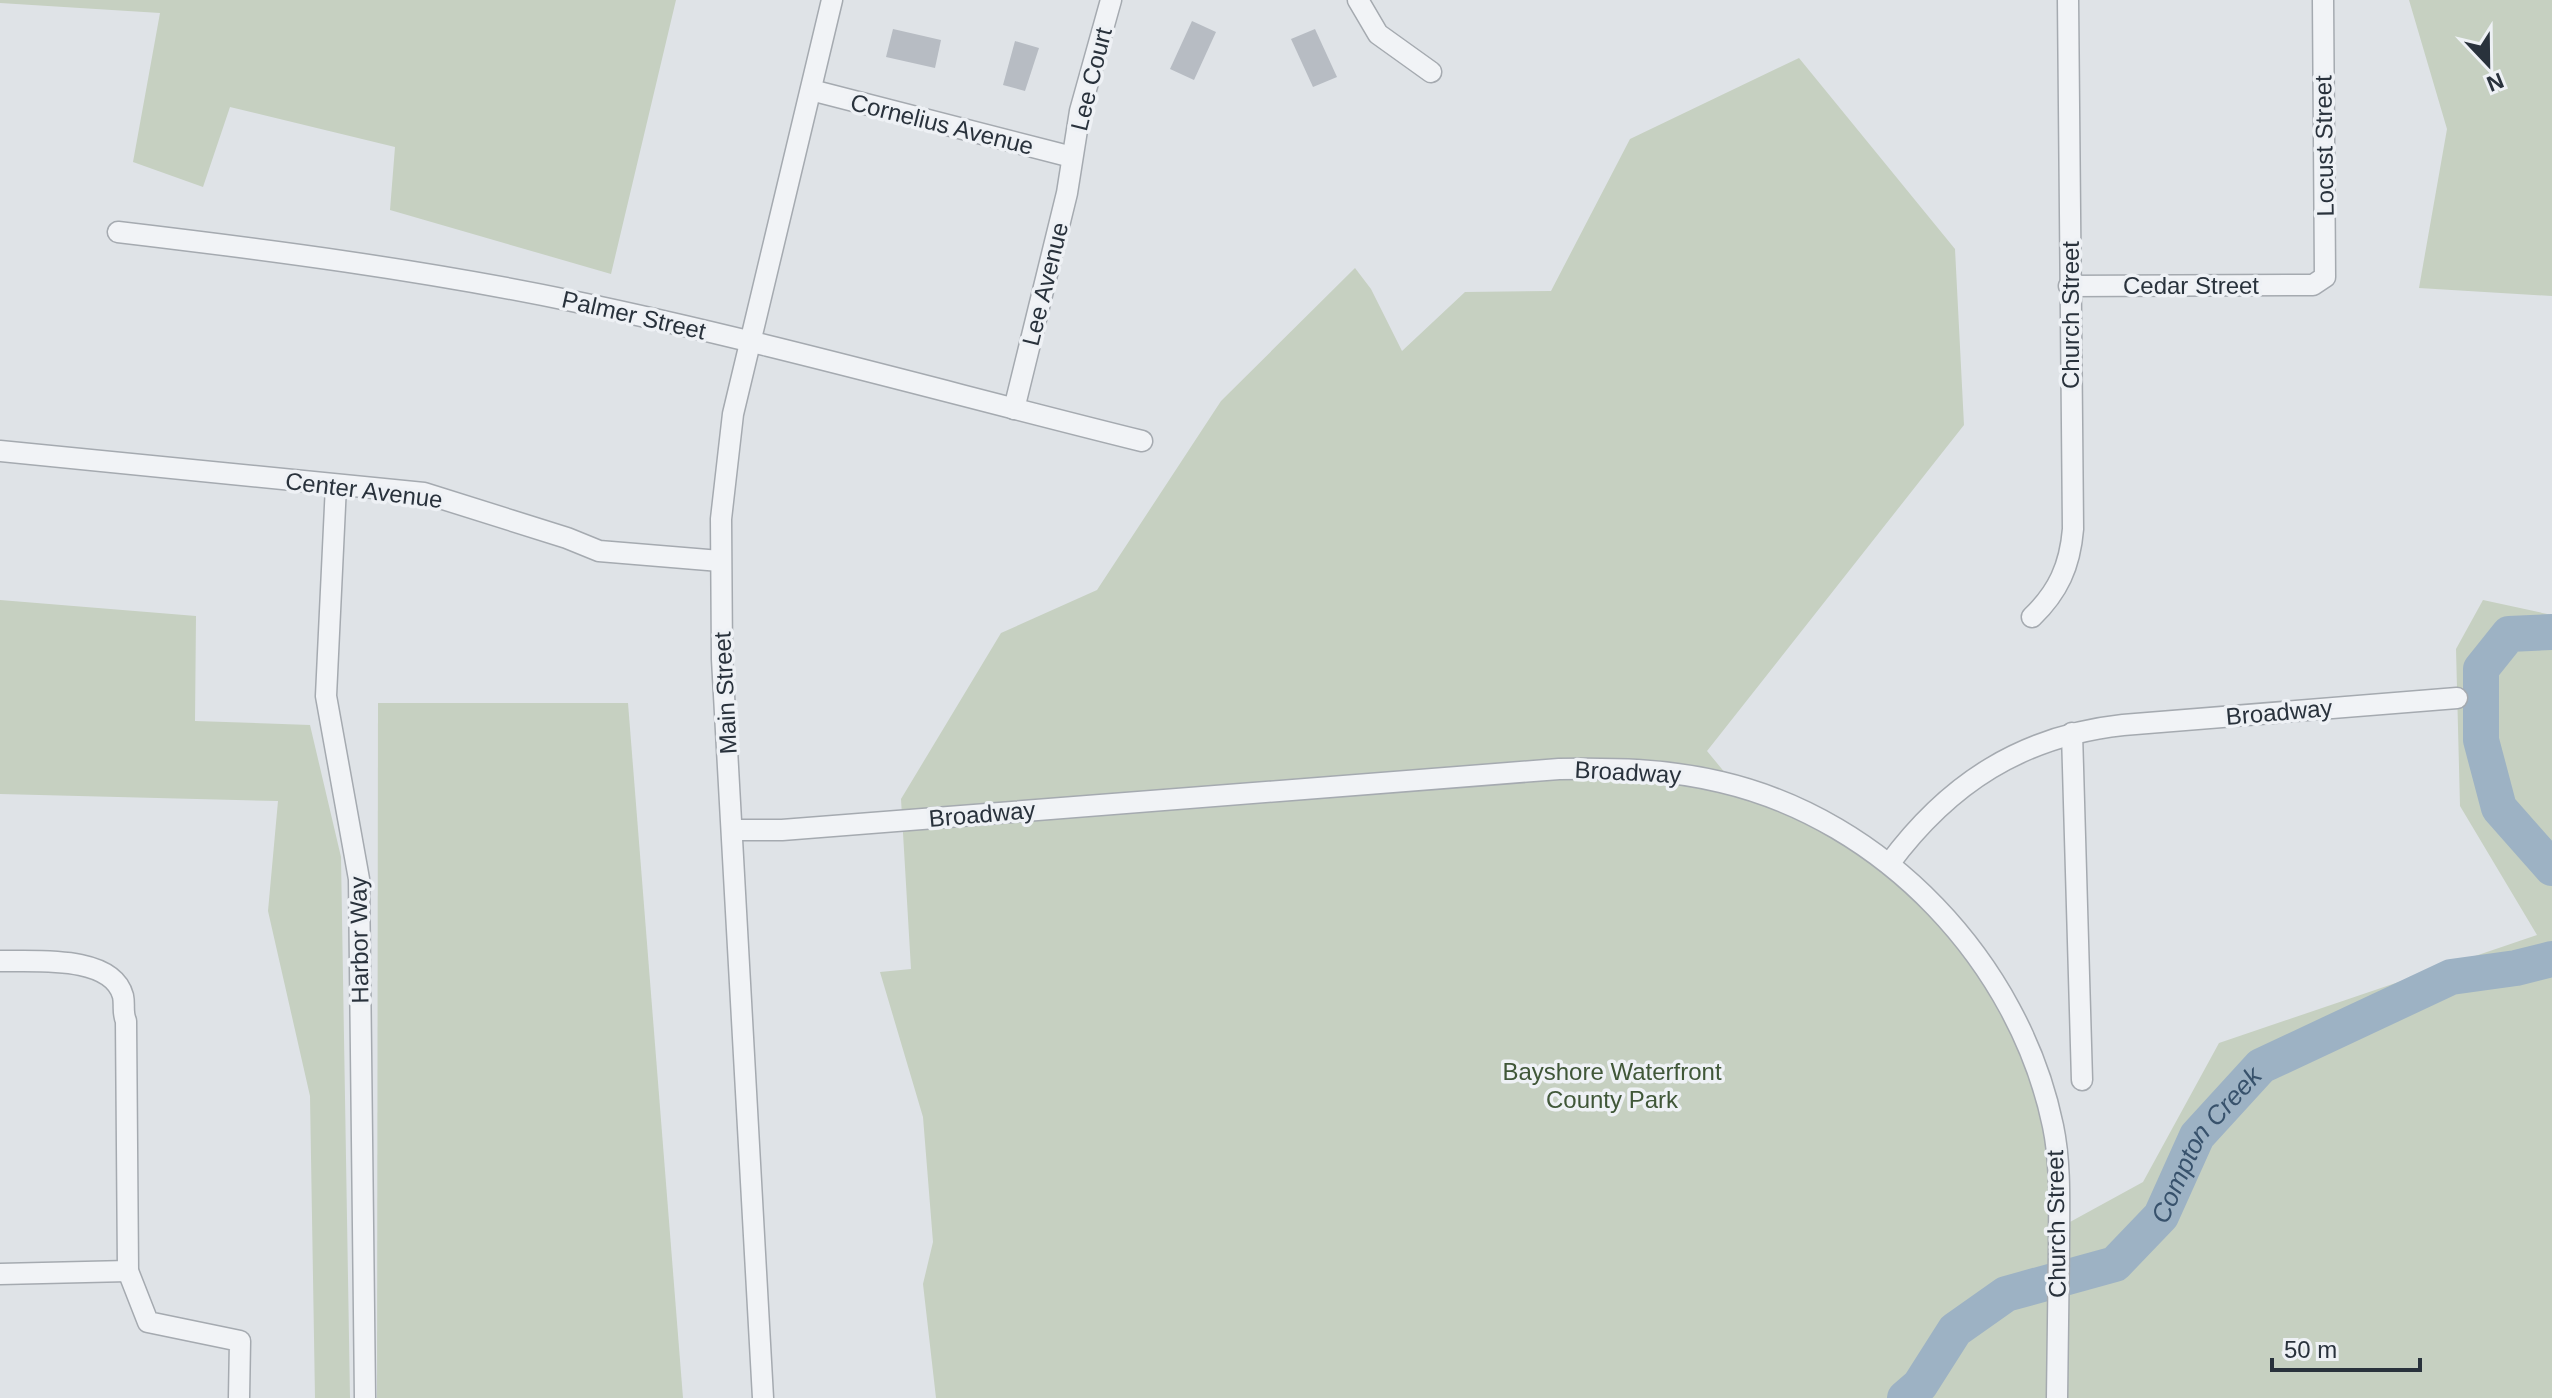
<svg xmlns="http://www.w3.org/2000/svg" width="2552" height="1398" font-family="Arial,sans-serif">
<rect width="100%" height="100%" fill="#dfe3e7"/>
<g fill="#c6d0c1">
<polygon points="0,0 676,0 611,274 390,210 395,147 230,107 203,187 133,162 160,13 0,3"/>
<polygon points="2409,0 2552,0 2552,296 2419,288 2447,129"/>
<polygon points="1799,58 1955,249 1964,425 1707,751 1740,791 1791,806 1942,914 2026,1041 2059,1196 2059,1228 2143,1182 2219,1043 2537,935 2460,806 2456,649 2483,600 2552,615 2552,1398 936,1398 923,1284 933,1242 923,1117 880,972 911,969 901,799 1001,633 1097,590 1221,401 1355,268 1371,289 1402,351 1465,292 1551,291 1630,139"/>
<polygon points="0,600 196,616 195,721 310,725 341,857 350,1398 315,1398 310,1096 268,911 278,801 0,794"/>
<polygon points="378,703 628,703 683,1398 377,1398"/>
</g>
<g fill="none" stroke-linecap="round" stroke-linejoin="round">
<g stroke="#9db2c4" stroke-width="36">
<polyline points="2552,632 2509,634 2481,669 2481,740 2499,808 2552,868"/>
<path id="s1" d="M1905,1398L1920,1385L1955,1330L2006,1294L2115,1264L2161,1216L2197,1136L2261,1066L2451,977L2516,968L2552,959"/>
</g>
</g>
<g fill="#b7bcc3">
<polygon points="1192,21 1216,32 1194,80 1170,69"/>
<polygon points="893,29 941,40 935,68 886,57"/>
<polygon points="1315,29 1337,77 1313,87 1291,39"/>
<polygon points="1015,41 1039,48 1025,91 1003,85"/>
</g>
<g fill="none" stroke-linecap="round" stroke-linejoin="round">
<defs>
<g id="minor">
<polyline points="1358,0 1378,34 1431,72"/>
<polyline points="811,90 1072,157"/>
<path d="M118,232C270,250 423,270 572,301C764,341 952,394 1142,441"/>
<polyline points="2069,286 2313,285 2325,277 2323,0"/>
<polyline points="1014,409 1067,193 1080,111 1111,0"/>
<polyline points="0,451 424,493 567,538 599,551 720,561"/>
<polyline points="336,485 326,696 359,879 365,1398"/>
<path d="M2032,617C2058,592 2070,566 2073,529L2068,0"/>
<polyline points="2072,733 2082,1080"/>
<path d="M732,830H782L1559,769C1614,768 1667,769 1721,782C1884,820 2019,962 2053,1126C2061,1164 2059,1207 2059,1247C2058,1297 2058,1348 2057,1398"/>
<path d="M1889,864C1949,783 2022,736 2123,725L2457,698"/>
<path d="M0,961C32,962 112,954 123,996C125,1005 122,1012 126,1021L128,1271L148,1322L240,1341L239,1398"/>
<polyline points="0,1274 128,1271"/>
<polyline points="763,1398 722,659 721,519 733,414 832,0"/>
</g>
</defs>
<use href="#minor" stroke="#a5aab0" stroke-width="23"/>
<use href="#minor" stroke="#f1f3f6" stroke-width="20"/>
</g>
<g text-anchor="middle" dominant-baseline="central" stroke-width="7" stroke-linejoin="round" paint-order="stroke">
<g font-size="24" fill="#29323c" stroke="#eef1f5">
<text transform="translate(1091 79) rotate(-76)">Lee Court</text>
<text transform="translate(942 124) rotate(14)">Cornelius Avenue</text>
<text transform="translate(2324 146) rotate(-91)">Locust Street</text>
<text transform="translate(1045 284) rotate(-76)">Lee Avenue</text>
<text x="2191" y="285">Cedar Street</text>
<text transform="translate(634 315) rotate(13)">Palmer Street</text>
<text transform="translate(2070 315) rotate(-90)">Church Street</text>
<text transform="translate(364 490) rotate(7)">Center Avenue</text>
<text transform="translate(725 693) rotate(-93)">Main Street</text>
<text transform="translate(2279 712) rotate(-5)">Broadway</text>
<text transform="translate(1628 772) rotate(3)">Broadway</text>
<text transform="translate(982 814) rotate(-5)">Broadway</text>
<text transform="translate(359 940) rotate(-91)">Harbor Way</text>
<text transform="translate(2056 1224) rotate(-91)">Church Street</text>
</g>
<g font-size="24" fill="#405738" stroke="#eef1f5">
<text x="1612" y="1071">Bayshore Waterfront<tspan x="1612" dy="28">County Park</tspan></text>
</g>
<g font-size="26" font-style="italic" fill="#38526c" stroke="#eef1f5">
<text stroke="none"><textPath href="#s1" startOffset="412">Compton Creek</textPath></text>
</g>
</g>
<g transform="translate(2488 64) rotate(158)" stroke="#eef1f5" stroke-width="6" paint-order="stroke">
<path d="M0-6L14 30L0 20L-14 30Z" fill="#29323c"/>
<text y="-12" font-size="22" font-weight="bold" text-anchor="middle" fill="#29323c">N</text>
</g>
<path d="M2272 1358v12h148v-12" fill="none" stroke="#29323c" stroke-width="4"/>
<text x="2284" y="1358" font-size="24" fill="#29323c" stroke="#eef1f5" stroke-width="6" paint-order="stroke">50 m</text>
</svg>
